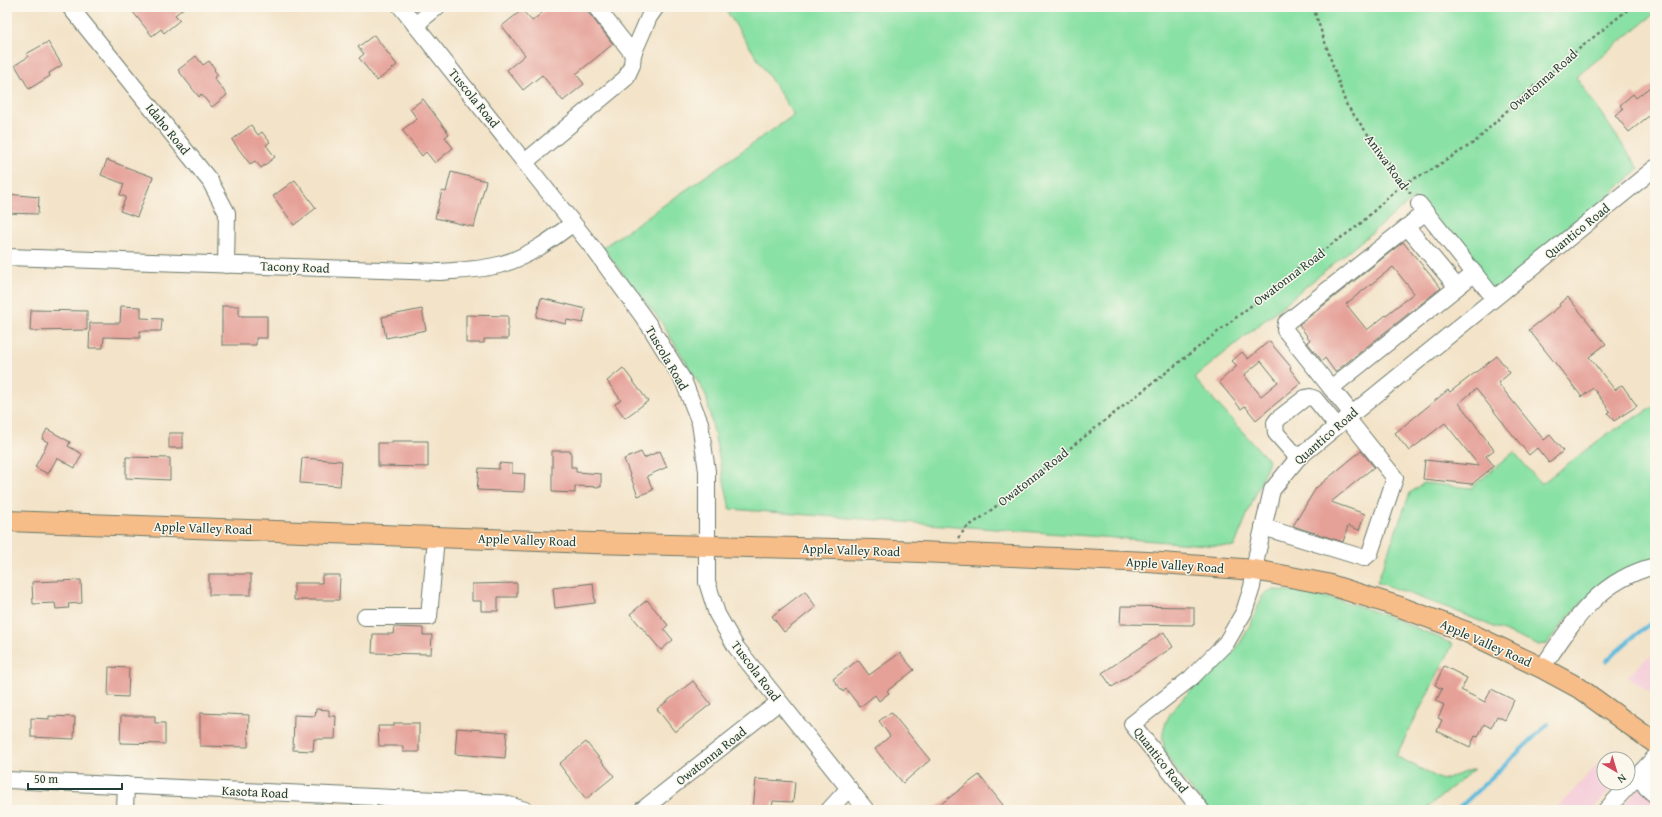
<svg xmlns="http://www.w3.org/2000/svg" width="1662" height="817" font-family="'Gentium Book Plus',serif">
<rect width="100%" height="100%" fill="#fbf7ec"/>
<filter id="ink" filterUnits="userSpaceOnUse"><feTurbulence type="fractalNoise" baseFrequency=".025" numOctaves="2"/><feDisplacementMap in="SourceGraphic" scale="8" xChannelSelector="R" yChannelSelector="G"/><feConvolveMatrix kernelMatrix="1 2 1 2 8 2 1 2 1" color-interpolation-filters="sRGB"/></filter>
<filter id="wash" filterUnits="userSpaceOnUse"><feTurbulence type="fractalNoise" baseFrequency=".012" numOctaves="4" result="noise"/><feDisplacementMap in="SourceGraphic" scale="16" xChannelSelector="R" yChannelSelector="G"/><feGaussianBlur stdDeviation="0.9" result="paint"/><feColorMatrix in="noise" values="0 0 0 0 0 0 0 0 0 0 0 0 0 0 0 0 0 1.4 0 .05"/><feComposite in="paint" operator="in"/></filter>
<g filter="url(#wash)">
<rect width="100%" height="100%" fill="#f3e3c8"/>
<g fill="#f5cfda">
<polygon points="1655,653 1655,695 1627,677 1641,663"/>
<polygon points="1613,748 1626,759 1604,759 1604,783 1617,783 1592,810 1555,810"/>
<polygon points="1650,776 1655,780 1655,810 1618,810"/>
</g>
<g fill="#8ae1a5" stroke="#548f6c">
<polygon points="724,7 1655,7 1655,13 1576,77 1639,169 1494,298 1414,198 1194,378 1269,461 1234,547 730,509 706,395 660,320 602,248 794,115"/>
<polygon points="1655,406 1655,558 1586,598 1565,620 1547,644 1537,645 1451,609 1377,582 1410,493 1424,483 1471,488 1514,452 1541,484 1606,435"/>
<path d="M1273,590C1336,592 1396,619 1453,644L1396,756L1442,780L1474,769L1425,810H1209C1196,794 1168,765 1164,746C1154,708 1211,678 1233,653C1246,636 1254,617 1262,597L1266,592Z"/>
</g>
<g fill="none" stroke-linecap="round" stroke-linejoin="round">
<g stroke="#5fbbdd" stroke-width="4">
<polyline points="1606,661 1634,636 1655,620"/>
<polyline points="1457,810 1548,724"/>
</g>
</g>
<g id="blocks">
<g fill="#e5a098" fill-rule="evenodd">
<polygon points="129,7 185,7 175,15 180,20 164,33 161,29 152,36"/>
<polygon points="549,7 584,7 613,44 576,74 584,84 563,101 542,75 523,90 507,70 525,55 502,26 522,10 532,21"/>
<polygon points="374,35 397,65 377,81 359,58 364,54 358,47"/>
<polygon points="48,42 62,65 49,73 50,76 29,89 15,65 28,57 26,54"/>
<polygon points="196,56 203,65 209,61 215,69 214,70 218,75 214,78 227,95 212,107 201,94 199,97 178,70"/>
<polygon points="1655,83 1655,111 1629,132 1615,115 1623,109 1620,105 1633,94 1636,98"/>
<polygon points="423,99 449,134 445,137 453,148 435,163 426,152 422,156 402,130 417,119 410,109"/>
<polygon points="251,125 258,135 262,132 270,142 266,145 275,157 261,168 255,161 250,164 232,140"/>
<polygon points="107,160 153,177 137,217 120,211 126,197 120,195 124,184 101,175"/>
<polygon points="451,172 486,181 474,227 435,218 442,191 446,192"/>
<polygon points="295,180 316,208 294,225 273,196"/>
<polygon points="7,194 39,197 38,214 7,213"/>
<path d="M1403,242L1441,288L1335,372L1325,358L1322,361L1307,342L1310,340L1299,325ZM1393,267L1414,293L1367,330L1346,304Z"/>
<polygon points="1568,297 1606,344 1589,357 1615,390 1622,385 1637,406 1614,421 1608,413 1610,411 1593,388 1582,397 1529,330 1560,306 1559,304"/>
<polygon points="541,298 586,309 583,323 567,320 566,324 536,317"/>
<polygon points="121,306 141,307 141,318 162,319 161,331 140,331 140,338 104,337 103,348 89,348 90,323 120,323"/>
<polygon points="222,306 239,306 239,316 267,316 267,338 256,338 256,345 222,345"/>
<polygon points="422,309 426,330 386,338 382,317"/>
<polygon points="31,310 87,311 87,330 30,331"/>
<polygon points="466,315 508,316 508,339 484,339 484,343 466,343"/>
<path d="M1269,341L1291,367L1290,369L1301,383L1256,420L1245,406L1241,409L1219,382L1237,366L1232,361L1242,352L1248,359ZM1261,361L1278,382L1261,396L1244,375Z"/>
<polygon points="1497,356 1510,373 1498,383 1544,440 1550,435 1563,451 1549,463 1537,448 1529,455 1476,389 1459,403 1494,450 1486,456 1494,466 1472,484 1423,479 1425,460 1479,466 1445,423 1409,451 1395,433 1448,390 1450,392"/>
<polygon points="623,368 648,401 625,418 615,404 621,400 607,381"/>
<polygon points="47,429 70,442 68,446 82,454 75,468 57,458 48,474 35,467 48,442 42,439"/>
<rect x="169" y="433" width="14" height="15"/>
<polygon points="392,441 428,441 428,467 378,466 378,443 392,443"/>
<polygon points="552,451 571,451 571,467 576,467 576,472 601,474 601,487 575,486 575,493 552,492"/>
<polygon points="660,451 667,467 647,476 653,490 638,496 624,459 641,452 644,458"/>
<polygon points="1361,451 1374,467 1331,502 1365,514 1359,530 1348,526 1343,542 1293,526 1316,488"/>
<polygon points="126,457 170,458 170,480 126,478"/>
<polygon points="302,458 342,461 340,486 300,483"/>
<polygon points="499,463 512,464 512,473 525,474 524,492 477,490 479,468 499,469"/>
<rect x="209" y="574" width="42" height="21"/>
<polygon points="322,575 340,575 339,600 294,600 294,583 322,583"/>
<polygon points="81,580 82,603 68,604 69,608 56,609 55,603 33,604 32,582"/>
<polygon points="517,583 517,597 498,597 498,611 481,611 481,601 472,601 472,584"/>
<polygon points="593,583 595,603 555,608 553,588"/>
<polygon points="805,591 816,607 784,632 772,616"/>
<polygon points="647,600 668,625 664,629 673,640 661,650 630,614"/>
<polygon points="1121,606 1194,607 1194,625 1120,624"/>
<polygon points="394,627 423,628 423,635 432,635 431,654 372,653 373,634 393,634"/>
<polygon points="1164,632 1173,647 1112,687 1102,673"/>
<polygon points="900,653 914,670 887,691 889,693 879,701 875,695 860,707 846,689 843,692 833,679 858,660 869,675"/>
<polygon points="1444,666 1467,678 1461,690 1485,702 1491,689 1514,700 1505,720 1497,716 1491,728 1484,724 1478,737 1475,736 1470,747 1437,731 1442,720 1438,718 1444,705 1436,701 1442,689 1435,685"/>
<polygon points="109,667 129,668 128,697 108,696"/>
<polygon points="693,681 711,704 675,732 657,709"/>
<polygon points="316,709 329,710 329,716 336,716 335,739 314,739 313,751 293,750 294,715 315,716"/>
<polygon points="891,712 930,760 903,783 875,749 890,736 879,721"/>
<polygon points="200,713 249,715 248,747 200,746"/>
<polygon points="49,716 75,717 74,739 31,737 31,718 49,719"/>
<polygon points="121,716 155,716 155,723 165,723 165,744 120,743"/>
<polygon points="394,723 419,723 419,752 403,752 403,746 379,746 378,726 394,726"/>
<polygon points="457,728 507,732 505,758 455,754"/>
<polygon points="586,742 614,776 586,799 559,764"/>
<polygon points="979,775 1003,805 997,810 933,810"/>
<polygon points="756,779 795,782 793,802 773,801 772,810 753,809"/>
</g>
</g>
</g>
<g filter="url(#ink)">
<use href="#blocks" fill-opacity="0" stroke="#697768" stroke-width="1"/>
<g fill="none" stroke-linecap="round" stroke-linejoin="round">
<defs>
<g id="minor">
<polyline points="70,7 210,181 227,213 226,265"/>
<polyline points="401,7 596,252 649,325 683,380 700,423 707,471 707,582 717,614 736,647 866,810"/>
<polyline points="415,25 437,7"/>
<polyline points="633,54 649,17 656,7"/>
<polyline points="525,162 626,78 632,65 633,54 596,7"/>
<polyline points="1419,204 1494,298"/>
<polyline points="1425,212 1407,227 1457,287"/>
<path d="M7,257L440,272C460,270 483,270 502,264C528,257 551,240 572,224"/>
<polyline points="1331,388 1285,330 1286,323 1407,227"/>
<polyline points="1352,414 1331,388 1475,273"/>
<polyline points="1298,458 1276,433 1275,423 1278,419 1305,398 1310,397 1315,399 1337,426"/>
<polyline points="1263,527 1364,558 1370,553 1395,478 1347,418"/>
<polyline points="365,617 429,617 436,537"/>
<path d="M1542,668C1573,622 1598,580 1655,566"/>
<polyline points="1642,771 1646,787 1655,795"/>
<polyline points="7,780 502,803 525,810"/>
<polyline points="125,810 126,785"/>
<polyline points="642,810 779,702"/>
<polyline points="829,810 849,788"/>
<polyline points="1201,810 1132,724 1191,678 1226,643 1244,612 1252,587 1257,554 1272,490 1298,458 1655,168"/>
<polyline points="1606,810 1655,757"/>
</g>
<polyline id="major" points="7,521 592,543 873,550 1148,562 1255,570 1327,584 1400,607 1467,632 1542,668 1579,688 1655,743"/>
</defs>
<use href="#minor" stroke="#697768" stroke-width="18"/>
<use href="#major" stroke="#697768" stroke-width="22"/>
<g stroke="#697768" stroke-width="2.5" stroke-dasharray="3 3" stroke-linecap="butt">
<polyline points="1313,7 1346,104 1411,194"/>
<polyline points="958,538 966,528 981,518 1308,261 1359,225 1402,184 1426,173 1475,142 1519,99 1569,57 1631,7"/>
</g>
<use href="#minor" stroke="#fff" stroke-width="16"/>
<use href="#major" stroke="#f7bd88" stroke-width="20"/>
</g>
</g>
<g text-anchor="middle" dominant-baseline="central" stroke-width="3" stroke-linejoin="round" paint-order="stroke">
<g font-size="13" fill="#1f3d34" stroke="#fbf7ec">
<text transform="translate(1543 80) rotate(-41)">Owatonna Road</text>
<text transform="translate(474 98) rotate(51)">Tuscola Road</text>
<text transform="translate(168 129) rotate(51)">Idaho Road</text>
<text transform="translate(1387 162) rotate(54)">Aniwa Road</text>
<text transform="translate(1577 231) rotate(-39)">Quantico Road</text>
<text transform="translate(295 267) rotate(2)">Tacony Road</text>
<text transform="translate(1289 277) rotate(-37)">Owatonna Road</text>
<text transform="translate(667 358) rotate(60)">Tuscola Road</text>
<text transform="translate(1326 436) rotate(-41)">Quantico Road</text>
<text transform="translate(1033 477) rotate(-38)">Owatonna Road</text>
<text transform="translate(203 528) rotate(2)">Apple Valley Road</text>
<text transform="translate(527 540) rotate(2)">Apple Valley Road</text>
<text transform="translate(851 550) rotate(2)">Apple Valley Road</text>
<text transform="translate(1175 565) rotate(4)">Apple Valley Road</text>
<text transform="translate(1486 643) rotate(24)">Apple Valley Road</text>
<text transform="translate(756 671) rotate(53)">Tuscola Road</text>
<text transform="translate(711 756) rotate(-38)">Owatonna Road</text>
<text transform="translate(1161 760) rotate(52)">Quantico Road</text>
<text transform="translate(255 792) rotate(3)">Kasota Road</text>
</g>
</g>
<rect width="1662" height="817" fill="none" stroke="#fbf7ec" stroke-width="24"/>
<g transform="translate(1616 771) rotate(142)"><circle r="19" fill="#fbf7ec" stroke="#a3ada2"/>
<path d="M0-3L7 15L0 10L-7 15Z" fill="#d1495b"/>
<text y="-6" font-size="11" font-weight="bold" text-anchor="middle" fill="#1f3d34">N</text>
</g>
<path d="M28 783v6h94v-6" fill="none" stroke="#1f3d34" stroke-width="2"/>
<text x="34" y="783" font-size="12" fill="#1f3d34" stroke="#fbf7ec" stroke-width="3" paint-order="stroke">50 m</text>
</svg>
